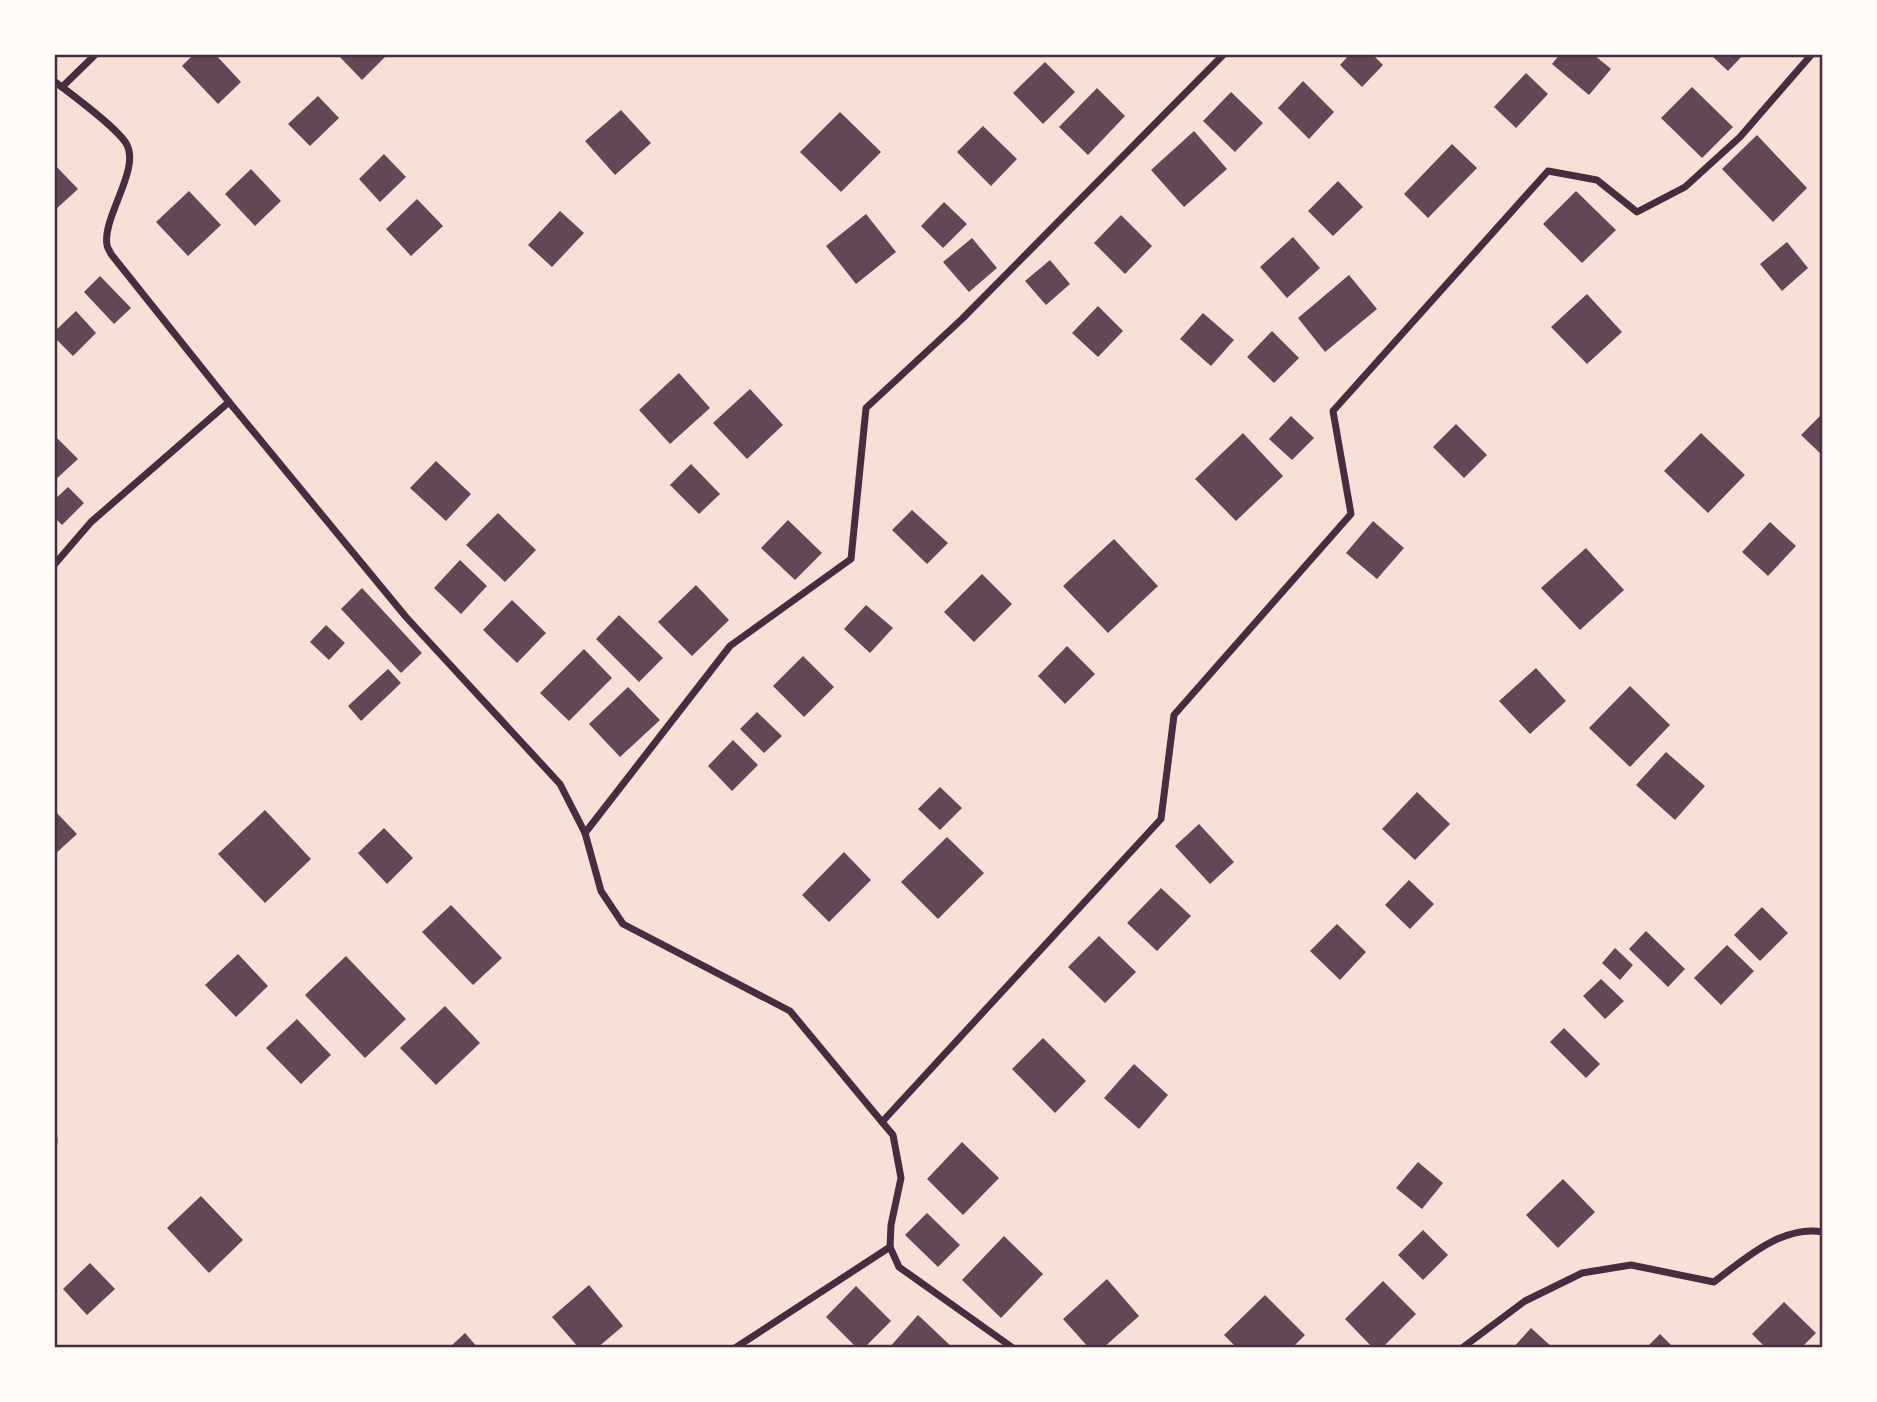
<svg xmlns="http://www.w3.org/2000/svg" width="1877" height="1402" font-family="'Fira Sans',sans-serif">
<rect width="100%" height="100%" fill="#f7e1d7"/>
<g fill="#644757">
<polygon points="194,54 215,54 241,82 218,104 182,66"/>
<polygon points="337,54 388,54 362,80"/>
<polygon points="1350,54 1372,54 1383,65 1362,87 1340,65"/>
<polygon points="1560,54 1593,54 1611,69 1589,95 1552,64"/>
<polygon points="1710,54 1744,54 1728,71"/>
<polygon points="1045,62 1075,92 1043,124 1013,93"/>
<polygon points="1526,73 1548,94 1516,128 1494,107"/>
<polygon points="1303,81 1334,112 1309,139 1278,108"/>
<polygon points="1692,87 1733,127 1702,158 1661,118"/>
<polygon points="1097,88 1125,116 1088,155 1059,127"/>
<polygon points="1231,92 1263,123 1235,152 1203,121"/>
<polygon points="318,96 339,118 310,146 288,124"/>
<polygon points="621,110 651,143 615,175 585,141"/>
<polygon points="840,112 881,152 841,192 800,152"/>
<polygon points="983,126 1017,159 991,186 957,152"/>
<polygon points="1194,131 1227,169 1184,207 1151,170"/>
<polygon points="1757,135 1807,188 1773,222 1722,169"/>
<polygon points="1452,144 1477,168 1428,218 1404,194"/>
<polygon points="384,154 406,177 380,202 359,179"/>
<polygon points="54,164 78,189 54,211"/>
<polygon points="251,169 281,201 255,226 225,194"/>
<polygon points="1338,181 1363,207 1333,236 1308,211"/>
<polygon points="189,191 221,225 188,256 156,222"/>
<polygon points="1576,191 1616,230 1582,263 1543,224"/>
<polygon points="417,199 443,226 411,256 386,229"/>
<polygon points="944,202 967,224 943,248 921,226"/>
<polygon points="560,211 584,233 552,267 528,245"/>
<polygon points="866,214 896,252 856,284 826,246"/>
<polygon points="1121,215 1152,246 1125,274 1094,243"/>
<polygon points="1293,237 1320,268 1287,298 1260,267"/>
<polygon points="972,238 997,268 969,292 943,262"/>
<polygon points="1787,242 1808,268 1782,291 1760,264"/>
<polygon points="1050,260 1070,284 1046,305 1025,281"/>
<polygon points="1349,275 1377,309 1325,352 1298,318"/>
<polygon points="100,276 131,308 114,324 84,292"/>
<polygon points="1587,294 1622,332 1587,364 1551,327"/>
<polygon points="1098,306 1123,331 1098,357 1072,333"/>
<polygon points="76,311 96,333 73,356 54,337 54,332"/>
<polygon points="1203,313 1234,340 1211,366 1180,339"/>
<polygon points="1272,331 1299,358 1274,383 1247,357"/>
<polygon points="679,373 710,408 670,444 639,410"/>
<polygon points="750,389 783,425 747,459 713,423"/>
<polygon points="1823,413 1823,456 1801,435"/>
<polygon points="1291,416 1314,438 1292,460 1269,439"/>
<polygon points="1456,424 1487,455 1464,478 1433,447"/>
<polygon points="1243,433 1283,476 1236,521 1195,479"/>
<polygon points="1701,433 1745,475 1708,513 1664,471"/>
<polygon points="54,435 78,459 54,481"/>
<polygon points="436,461 471,494 446,521 410,488"/>
<polygon points="691,464 720,494 699,514 670,485"/>
<polygon points="68,487 84,503 62,525 54,517 54,500"/>
<polygon points="912,510 948,543 927,564 892,530"/>
<polygon points="498,513 536,550 505,582 466,545"/>
<polygon points="788,520 822,553 795,580 761,548"/>
<polygon points="1373,521 1404,548 1377,579 1346,553"/>
<polygon points="1770,522 1796,546 1768,576 1742,552"/>
<polygon points="1114,539 1158,586 1108,633 1063,586"/>
<polygon points="1586,548 1624,590 1580,630 1541,588"/>
<polygon points="460,560 487,586 461,614 434,588"/>
<polygon points="982,574 1012,604 974,642 944,612"/>
<polygon points="696,585 729,620 692,656 658,622"/>
<polygon points="362,588 422,653 401,673 341,609"/>
<polygon points="512,600 546,633 517,663 483,630"/>
<polygon points="866,605 893,628 870,653 844,629"/>
<polygon points="619,615 663,658 639,682 596,639"/>
<polygon points="326,625 345,643 329,660 310,642"/>
<polygon points="1067,646 1095,674 1065,704 1038,676"/>
<polygon points="584,649 612,678 569,721 540,693"/>
<polygon points="803,656 834,687 804,717 773,686"/>
<polygon points="1536,668 1566,701 1530,734 1499,701"/>
<polygon points="388,669 401,683 361,721 348,706"/>
<polygon points="1630,686 1670,725 1630,767 1589,728"/>
<polygon points="628,687 660,720 620,757 589,724"/>
<polygon points="757,712 782,736 764,753 740,729"/>
<polygon points="733,740 758,765 732,791 708,766"/>
<polygon points="1666,752 1705,786 1675,820 1636,785"/>
<polygon points="940,787 962,808 940,830 918,809"/>
<polygon points="1417,792 1450,824 1415,860 1382,829"/>
<polygon points="54,810 77,834 54,855"/>
<polygon points="265,810 311,859 265,903 218,854"/>
<polygon points="1199,824 1234,862 1210,884 1175,846"/>
<polygon points="384,828 413,858 387,884 358,853"/>
<polygon points="947,837 984,873 938,919 901,882"/>
<polygon points="844,852 871,880 829,922 802,895"/>
<polygon points="1409,880 1434,904 1410,929 1385,905"/>
<polygon points="1161,888 1191,916 1157,951 1127,923"/>
<polygon points="451,905 502,958 473,985 422,932"/>
<polygon points="1762,907 1788,933 1760,961 1734,935"/>
<polygon points="1337,924 1366,952 1340,980 1310,951"/>
<polygon points="1646,931 1685,969 1668,987 1629,949"/>
<polygon points="1099,936 1136,972 1105,1003 1068,967"/>
<polygon points="1727,945 1754,971 1721,1005 1694,978"/>
<polygon points="1615,948 1633,965 1620,980 1602,963"/>
<polygon points="238,954 268,986 236,1017 205,985"/>
<polygon points="346,956 406,1019 365,1058 305,995"/>
<polygon points="1601,979 1624,1001 1605,1019 1583,996"/>
<polygon points="445,1006 480,1043 436,1085 400,1048"/>
<polygon points="297,1019 331,1055 301,1084 266,1048"/>
<polygon points="1564,1028 1600,1064 1586,1078 1550,1042"/>
<polygon points="1043,1038 1086,1081 1055,1113 1012,1069"/>
<polygon points="1134,1064 1168,1095 1139,1129 1104,1098"/>
<polygon points="962,1142 999,1178 963,1215 927,1179"/>
<polygon points="1418,1162 1443,1183 1422,1209 1396,1188"/>
<polygon points="1563,1179 1595,1212 1558,1248 1526,1215"/>
<polygon points="201,1196 243,1240 209,1273 167,1228"/>
<polygon points="927,1213 960,1245 938,1267 905,1235"/>
<polygon points="1423,1230 1448,1255 1423,1280 1398,1255"/>
<polygon points="1004,1236 1043,1274 1001,1318 962,1280"/>
<polygon points="90,1263 115,1289 87,1315 63,1289"/>
<polygon points="1107,1279 1139,1316 1103,1348 1089,1348 1063,1319"/>
<polygon points="1383,1281 1416,1314 1382,1348 1373,1348 1345,1319"/>
<polygon points="589,1285 623,1326 597,1348 579,1348 552,1317"/>
<polygon points="856,1286 891,1321 864,1348 857,1348 826,1317"/>
<polygon points="1265,1295 1305,1335 1292,1348 1237,1348 1224,1335"/>
<polygon points="1784,1302 1816,1333 1801,1348 1766,1348 1752,1334"/>
<polygon points="918,1315 953,1348 889,1348"/>
<polygon points="1531,1328 1553,1348 1513,1348"/>
<polygon points="465,1333 478,1348 449,1348"/>
<polygon points="1660,1334 1674,1348 1646,1348"/>
</g>
<g fill="none" stroke-linecap="round" stroke-linejoin="round">
<g stroke="#4a2c40" stroke-width="7">
<path d="M54,81C71,94 119,129 127,145C140,170 102,218 107,245C107,248 110,251 111,254L229,402L406,617L560,784L585,833L601,891L623,924L790,1011L882,1122L893,1135L901,1178L891,1225L890,1247L899,1267L1013,1348"/>
<polyline points="62,87 96,54"/>
<polyline points="54,565 91,522 229,402"/>
<polyline points="585,833 730,646 851,559 866,408 962,319 1224,54"/>
<polyline points="882,1122 1161,819 1174,715 1351,514 1333,411 1548,171 1597,180 1637,212 1685,187 1740,137 1812,54"/>
<polyline points="54,1139 54,1142"/>
<polyline points="735,1348 890,1247"/>
<path d="M1462,1348L1525,1301L1582,1273L1631,1265L1714,1282C1743,1260 1783,1224 1823,1232"/>
</g>
</g>
<rect width="1877" height="1402" fill="none" stroke="#fffaf5" stroke-width="112"/>
<rect x="56" y="56" width="1765" height="1290" fill="none" stroke="#4a2c40" stroke-width="2.5"/>
</svg>
